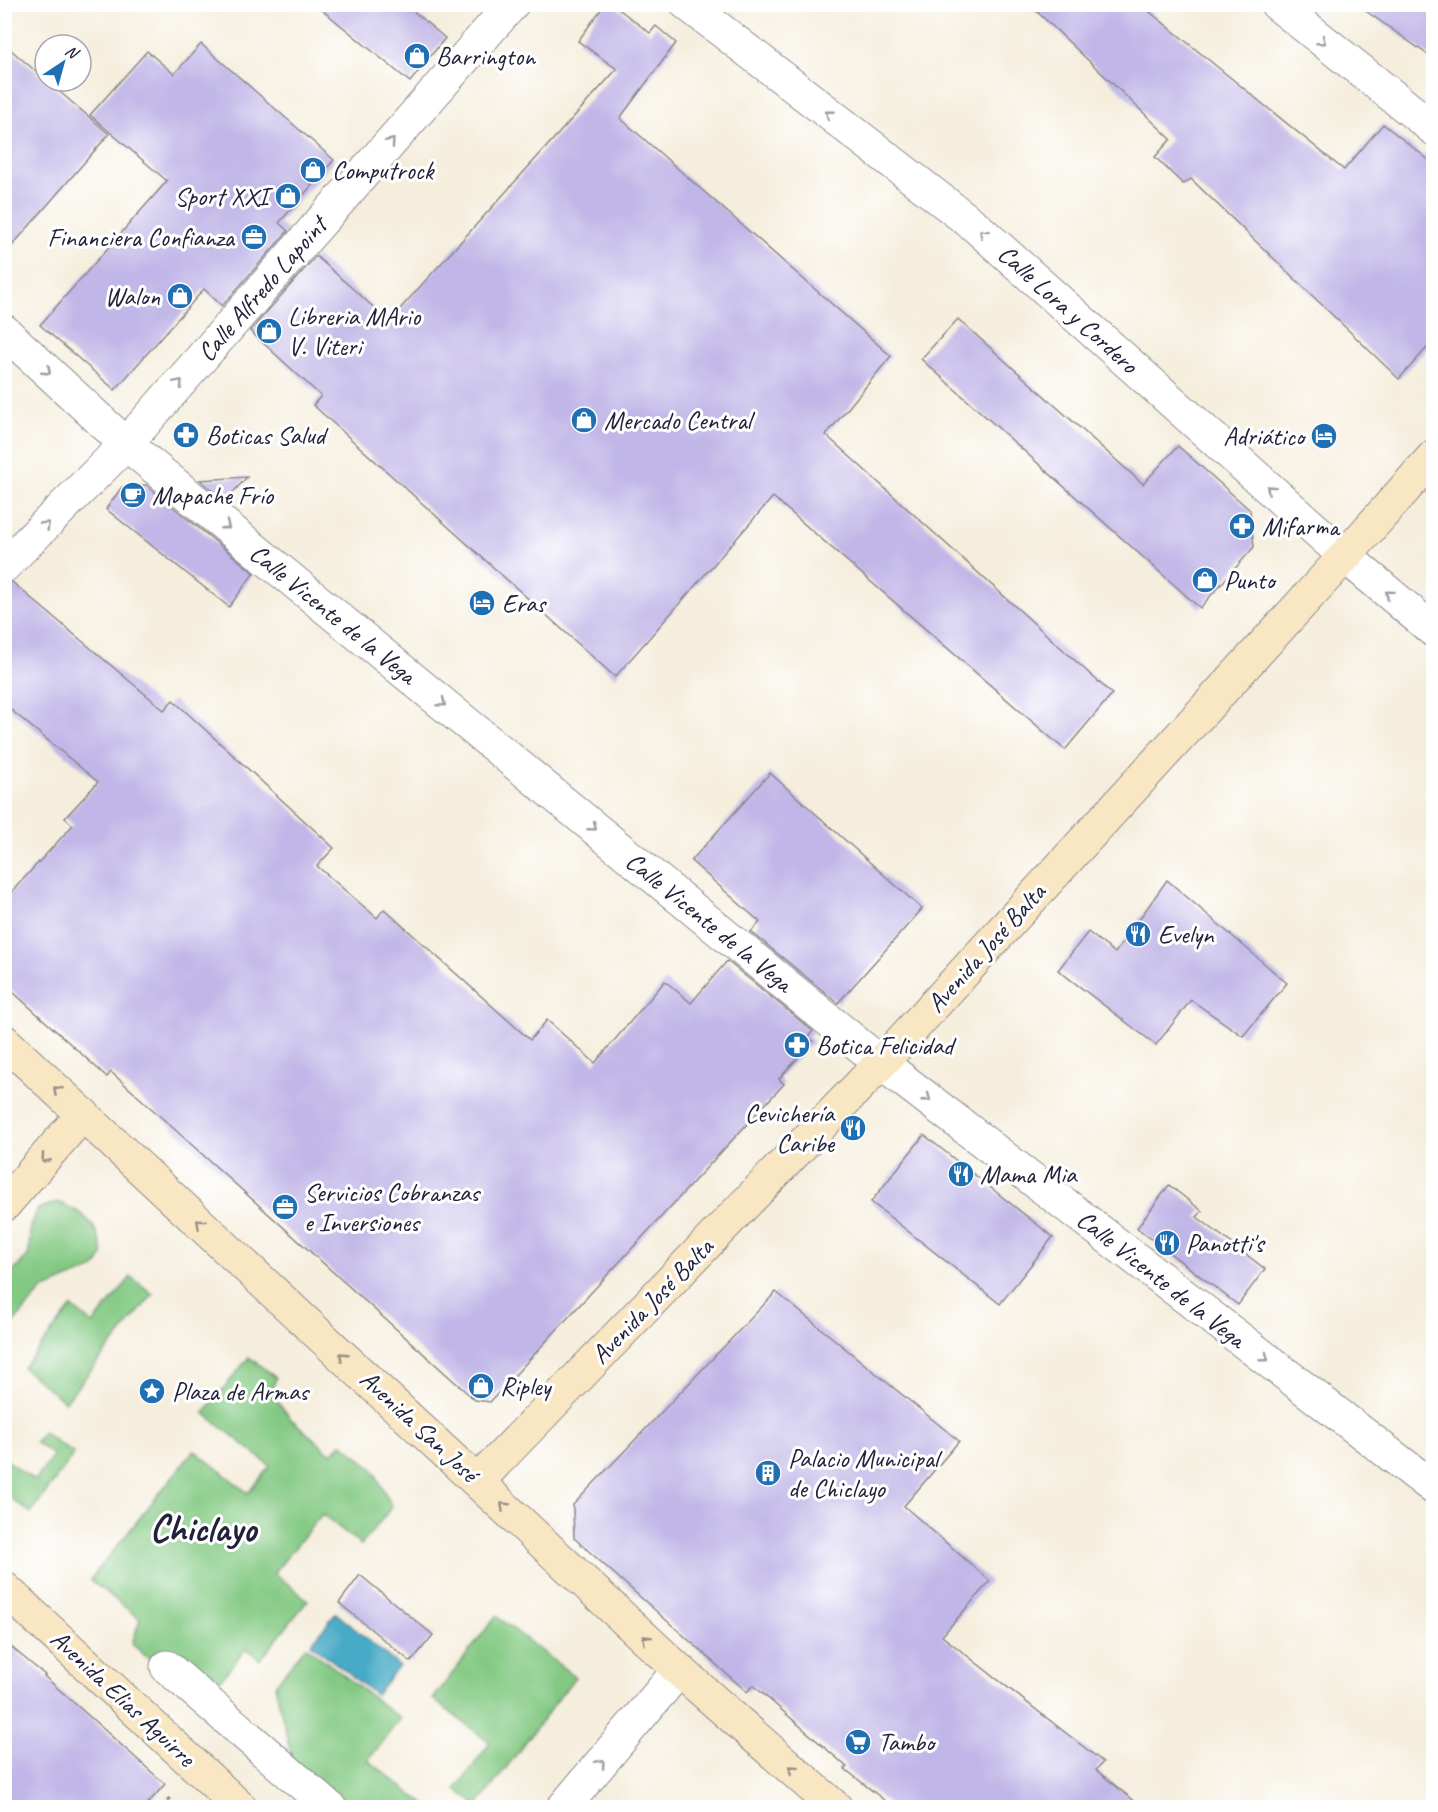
<svg xmlns="http://www.w3.org/2000/svg" width="1438" height="1812" font-family="Caveat,sans-serif">
<rect width="100%" height="100%" fill="#fff"/>
<filter id="ink" filterUnits="userSpaceOnUse"><feTurbulence type="fractalNoise" baseFrequency=".0167" numOctaves="2"/><feDisplacementMap in="SourceGraphic" scale="12" xChannelSelector="R" yChannelSelector="G"/><feConvolveMatrix kernelMatrix="1 2 1 2 8 2 1 2 1" color-interpolation-filters="sRGB"/></filter>
<filter id="wash" filterUnits="userSpaceOnUse"><feTurbulence type="fractalNoise" baseFrequency=".008" numOctaves="4" result="noise"/><feDisplacementMap in="SourceGraphic" scale="24" xChannelSelector="R" yChannelSelector="G"/><feGaussianBlur stdDeviation="1.35" result="paint"/><feColorMatrix in="noise" values="0 0 0 0 0 0 0 0 0 0 0 0 0 0 0 0 0 1.4 0 .05"/><feComposite in="paint" operator="in"/></filter>
<g filter="url(#wash)">
<rect width="100%" height="100%" fill="#f5eedd"/>
<g fill="#83c983" stroke="#52765f" stroke-width="1.5">
<path d="M57,1202C85,1212 99,1225 103,1255L95,1268L42,1290L5,1333V1281L29,1254L30,1226L38,1209Z"/>
<polygon points="131,1277 153,1294 65,1402 23,1368 72,1307 93,1324"/>
<polygon points="249,1357 276,1378 271,1392 290,1418 331,1454 342,1443 373,1469 392,1507 361,1545 322,1514 274,1573 308,1600 260,1660 246,1648 207,1697 195,1699 132,1644 140,1619 90,1580 194,1450 248,1493 270,1466 204,1413"/>
<polygon points="43,1432 74,1454 31,1513 5,1494 5,1459 35,1481 53,1455 35,1442"/>
<polygon points="496,1616 575,1677 477,1806 456,1789 490,1743 433,1699"/>
<polygon points="306,1646 400,1719 368,1760 428,1807 347,1807 292,1760 275,1685"/>
</g>
<polygon fill="#47aac6" stroke="#346680" stroke-width="1.5" points="336,1613 399,1666 376,1695 311,1644"/>
<g id="blocks">
<g fill="#c0b6e7">
<polygon points="315,4 405,4 445,38 410,82"/>
<polygon points="605,4 612,4 650,33 656,26 676,43 620,118 891,356 826,435 1112,694 1065,750 773,497 615,677 313,405 321,396 250,331 316,256 389,321 617,69 578,41"/>
<polygon points="1029,4 1140,4 1344,170 1383,124 1434,164 1434,340 1399,379 1191,179 1183,184 1155,157 1171,139"/>
<polygon points="1356,4 1434,4 1434,59"/>
<polygon points="4,44 109,134 4,255"/>
<polygon points="201,44 334,160 279,223 288,231 222,306 204,289 115,390 40,325 167,181 90,115 147,51 174,74"/>
<polygon points="958,319 1143,484 1178,446 1250,510 1254,547 1200,608 921,359"/>
<polygon points="247,477 225,501 200,480"/>
<polygon points="146,485 254,573 229,607 106,509 122,487"/>
<polygon points="12,582 164,710 173,700 334,848 317,866 377,918 384,909 530,1040 547,1020 595,1063 665,981 691,1003 727,961 813,1031 808,1037 813,1041 779,1079 784,1084 490,1402 475,1400 111,1072 107,1077 4,984 4,900 73,825 65,818 98,782 4,704 4,584"/>
<polygon points="770,773 922,909 838,1003 751,932 760,922 691,861"/>
<polygon points="1167,880 1287,983 1243,1036 1191,1000 1156,1045 1058,970 1088,932 1115,953"/>
<polygon points="924,1135 1053,1237 1000,1304 871,1202"/>
<polygon points="1169,1185 1202,1211 1197,1217 1265,1269 1238,1305 1137,1228"/>
<polygon points="776,1292 959,1441 904,1506 990,1581 942,1636 1103,1762 1096,1770 1143,1808 894,1808 845,1769 847,1767 753,1685 747,1692 574,1538 573,1505"/>
<polygon points="360,1575 433,1635 411,1662 339,1603"/>
<polygon points="4,1641 45,1675 44,1676 165,1784 144,1808 4,1808"/>
</g>
</g>
</g>
<g filter="url(#ink)">
<use href="#blocks" fill-opacity="0" stroke="#8c888c" stroke-width="1.5"/>
<g fill="none" stroke-linecap="round" stroke-linejoin="round">
<defs>
<polyline id="pedestrian" points="167,1667 330,1808"/>
<g id="minor">
<polyline points="687,4 975,226 1345,556 1434,631"/>
<polyline points="1277,4 1434,129"/>
<polyline points="4,331 126,444 881,1063 1434,1488"/>
<polyline points="4,566 126,444 512,4"/>
<polyline points="563,1808 679,1670"/>
</g>
<g id="secondary">
<polyline points="4,1041 679,1670 836,1808"/>
<polyline points="4,1205 83,1114"/>
<polyline points="478,1481 881,1063 1345,556 1434,456"/>
<polyline points="4,1588 241,1808"/>
</g>
</defs>
<use href="#pedestrian" stroke="#8c888c" stroke-width="35"/>
<use href="#minor" stroke="#8c888c" stroke-width="35"/>
<use href="#secondary" stroke="#8c888c" stroke-width="35"/>
<polyline stroke="#8c888c" stroke-width="4" stroke-dasharray="4.5 4.5" stroke-linecap="butt" points="161,1808 171,1797"/>
<use href="#pedestrian" stroke="#fff" stroke-width="33"/>
<use href="#minor" stroke="#fff" stroke-width="33"/>
<use href="#secondary" stroke="#f9e7c3" stroke-width="33"/>
</g>
<defs><path id="oneway-chevron" d="M-2-3.5L2.5 0L-2 3.5" fill="none" stroke-width="1.6" stroke-linecap="round" stroke-linejoin="round" transform="scale(1.5)"/></defs>
<g stroke="#9c9ca7">
<use href="#oneway-chevron" transform="translate(1322 41) rotate(38)"/>
<use href="#oneway-chevron" transform="translate(829 114) rotate(-142)"/>
<use href="#oneway-chevron" transform="translate(391 142) rotate(-49)"/>
<use href="#oneway-chevron" transform="translate(983 233) rotate(-138)"/>
<use href="#oneway-chevron" transform="translate(47 371) rotate(43)"/>
<use href="#oneway-chevron" transform="translate(179 383) rotate(-49)"/>
<use href="#oneway-chevron" transform="translate(1270 489) rotate(-138)"/>
<use href="#oneway-chevron" transform="translate(46 525) rotate(-45)"/>
<use href="#oneway-chevron" transform="translate(226 526) rotate(39)"/>
<use href="#oneway-chevron" transform="translate(1389 594) rotate(-140)"/>
<use href="#oneway-chevron" transform="translate(442 703) rotate(39)"/>
<use href="#oneway-chevron" transform="translate(593 827) rotate(39)"/>
<use href="#oneway-chevron" transform="translate(927 1098) rotate(38)"/>
<use href="#oneway-chevron" transform="translate(1265 1358) rotate(38)"/>
<use href="#oneway-chevron" transform="translate(601 1763) rotate(-50)"/>
</g>
<g stroke="#988e86">
<use href="#oneway-chevron" transform="translate(57 1090) rotate(-137)"/>
<use href="#oneway-chevron" transform="translate(45 1159) rotate(131)"/>
<use href="#oneway-chevron" transform="translate(200 1223) rotate(-137)"/>
<use href="#oneway-chevron" transform="translate(343 1356) rotate(-137)"/>
<use href="#oneway-chevron" transform="translate(504 1506) rotate(-136)"/>
<use href="#oneway-chevron" transform="translate(646 1639) rotate(-137)"/>
<use href="#oneway-chevron" transform="translate(792 1769) rotate(-139)"/>
</g>
</g>
<defs>
<symbol id="shop-disc" viewBox="-11 -11 22 22"><circle r="9.5" fill="#1f6fb2" stroke="#fff"/><path d="M-5-2.5h2.3a2.7 3.5 0 0 1 5.4 0H5L5.5 6h-11ZM-1.5-2.5h3a1.5 2.3 0 0 0-3 0Z" fill="#fff"/></symbol>
<symbol id="office-disc" viewBox="-11 -11 22 22"><circle r="9.5" fill="#1f6fb2" stroke="#fff"/><path d="M-6-3h4V-5.5h4V-3h4V5H-6ZM-1-4.5V-3h2v-1.5ZM-6 0V1H6V0Z" fill="#fff"/></symbol>
<symbol id="pharmacy-disc" viewBox="-11 -11 22 22"><circle r="9.5" fill="#1f6fb2" stroke="#fff"/><path d="M-2-6h4v4h4v4h-4v4h-4v-4h-4v-4h4Z" fill="#fff"/></symbol>
<symbol id="hotel-disc" viewBox="-11 -11 22 22"><circle r="9.5" fill="#1f6fb2" stroke="#fff"/><path d="M-6-4.5h1.5V1H6V5H4.5V3h-9V5H-6ZM-4 0a1.8 1.8 0 1 1 3.6 0ZM.5 0V-2.5h3Q6-2.5 6 0Z" fill="#fff"/></symbol>
<symbol id="cafe-disc" viewBox="-11 -11 22 22"><circle r="9.5" fill="#1f6fb2" stroke="#fff"/><path d="M-5.5-4.5H6V0H3Q3 3.5 0 3.5H-2.5Q-5.5 3.5-5.5 0ZM3-3.2v2h1.7v-2ZM-6 4.5H4V6H-6Z" fill="#fff"/></symbol>
<symbol id="restaurant-disc" viewBox="-11 -11 22 22"><circle r="9.5" fill="#1f6fb2" stroke="#fff"/><path d="M-5-6h1v4h1v-4h1v4h1v-4h1v5L-1.5 .5V6h-2V.5L-5-1ZM5-6V6H3V1.5H1.5Q1.5-4 5-6Z" fill="#fff"/></symbol>
<symbol id="sight-disc" viewBox="-11 -11 22 22"><circle r="9.5" fill="#1f6fb2" stroke="#fff"/><path d="M0-6L1.8-2.2L6-1.7L2.9 1.2L3.7 5.4L0 3.3L-3.7 5.4L-2.9 1.2L-6-1.7L-1.8-2.2Z" fill="#fff"/></symbol>
<symbol id="building-disc" viewBox="-11 -11 22 22"><circle r="9.5" fill="#1f6fb2" stroke="#fff"/><path d="M-4-6H4V6H1V3H-1V6H-4ZM-2.5-4.3h1.7v1.8h-1.7ZM.8-4.3h1.7v1.8H.8ZM-2.5-1h1.7V.8h-1.7ZM.8-1h1.7V.8H.8Z" fill="#fff"/></symbol>
<symbol id="supermarket-disc" viewBox="-11 -11 22 22"><circle r="9.5" fill="#1f6fb2" stroke="#fff"/><path d="M-6-5.5h2.5l.6 2H6L4.5 2H-2.5L-4.4-4H-6ZM-1.5 3.2a1.3 1.3 0 1 0 .1 0ZM3 3.2a1.3 1.3 0 1 0 .1 0Z" fill="#fff"/></symbol>
</defs>
<g fill-rule="evenodd">
<use href="#shop-disc" x="402" y="41" width="30" height="30"/>
<use href="#shop-disc" x="298" y="155" width="30" height="30"/>
<use href="#shop-disc" x="273" y="181" width="30" height="30"/>
<use href="#office-disc" x="239" y="222" width="30" height="30"/>
<use href="#shop-disc" x="165" y="281" width="30" height="30"/>
<use href="#shop-disc" x="254" y="316" width="30" height="30"/>
<use href="#shop-disc" x="569" y="405" width="30" height="30"/>
<use href="#pharmacy-disc" x="171" y="420" width="30" height="30"/>
<use href="#hotel-disc" x="1309" y="421" width="30" height="30"/>
<use href="#cafe-disc" x="118" y="480" width="30" height="30"/>
<use href="#pharmacy-disc" x="1227" y="511" width="30" height="30"/>
<use href="#shop-disc" x="1190" y="565" width="30" height="30"/>
<use href="#hotel-disc" x="467" y="588" width="30" height="30"/>
<use href="#restaurant-disc" x="1123" y="919" width="30" height="30"/>
<use href="#pharmacy-disc" x="782" y="1030" width="30" height="30"/>
<use href="#restaurant-disc" x="838" y="1113" width="30" height="30"/>
<use href="#restaurant-disc" x="946" y="1159" width="30" height="30"/>
<use href="#office-disc" x="270" y="1192" width="30" height="30"/>
<use href="#restaurant-disc" x="1152" y="1228" width="30" height="30"/>
<use href="#shop-disc" x="466" y="1371" width="30" height="30"/>
<use href="#sight-disc" x="137" y="1376" width="30" height="30"/>
<use href="#building-disc" x="753" y="1458" width="30" height="30"/>
<use href="#supermarket-disc" x="843" y="1727" width="30" height="30"/>
</g>
<g text-anchor="middle" dominant-baseline="central" stroke-width="6" stroke-linejoin="round" paint-order="stroke">
<g font-size="26" fill="#22223b" stroke="#fff" text-anchor="start">
<text x="436" y="56">Barrington</text>
<text x="332" y="170">Computrock</text>
<text x="268" y="196" text-anchor="end">Sport XXI</text>
<text x="234" y="237" text-anchor="end">Financiera Confianza</text>
<text x="160" y="296" text-anchor="end">Walon</text>
<text x="288" y="316">Libreria MArio<tspan x="288" dy="30">V. Viteri</tspan></text>
<text x="604" y="420">Mercado Central</text>
<text x="206" y="435">Boticas Salud</text>
<text x="1304" y="436" text-anchor="end">Adriático</text>
<text x="152" y="495">Mapache Frío</text>
<text x="1262" y="526">Mifarma</text>
<text x="1224" y="580">Punto</text>
<text x="502" y="603">Eras</text>
<text x="1158" y="934">Evelyn</text>
<text x="816" y="1045">Botica Felicidad</text>
<text x="834" y="1113" text-anchor="end">Cevichería<tspan x="834" dy="30">Caribe</tspan></text>
<text x="980" y="1174">Mama Mia</text>
<text x="304" y="1192">Servicios Cobranzas<tspan x="304" dy="30">e Inversiones</tspan></text>
<text x="1186" y="1243">Panotti's</text>
<text x="500" y="1386">Ripley</text>
<text x="172" y="1391">Plaza de Armas</text>
<text x="788" y="1458">Palacio Municipal<tspan x="788" dy="30">de Chiclayo</tspan></text>
<text x="878" y="1742">Tambo</text>
</g>
<g font-size="26" fill="#22223b" stroke="#fff">
<text transform="translate(262 289) rotate(-49)">Calle Alfredo Lapoint</text>
<text transform="translate(1068 309) rotate(42)">Calle Lora y Cordero</text>
<text transform="translate(333 614) rotate(39)">Calle Vicente de la Vega</text>
<text transform="translate(709 922) rotate(39)">Calle Vicente de la Vega</text>
<text transform="translate(986 948) rotate(-48)">Avenida José Balta</text>
<text transform="translate(1161 1279) rotate(38)">Calle Vicente de la Vega</text>
<text transform="translate(652 1301) rotate(-46)">Avenida José Balta</text>
<text transform="translate(419 1426) rotate(43)">Avenida San José</text>
<text transform="translate(123 1698) rotate(43)">Avenida Elias Aguirre</text>
</g>
<g font-size="38" font-weight="bold" fill="#22223b" stroke="#fff">
<text x="203" y="1528">Chiclayo</text>
</g>
</g>
<rect width="1438" height="1812" fill="none" stroke="#fff" stroke-width="24"/>
<g transform="translate(63 63) rotate(36)"><circle r="28" fill="#ffffff" stroke="#a7a7b1" stroke-width="1.5"/>
<path d="M0-4.5L10 22L0 15L-10 22Z" fill="#1f6fb2"/>
<text y="-9" font-size="16" font-weight="bold" text-anchor="middle" fill="#22223b">N</text>
</g>
</svg>
